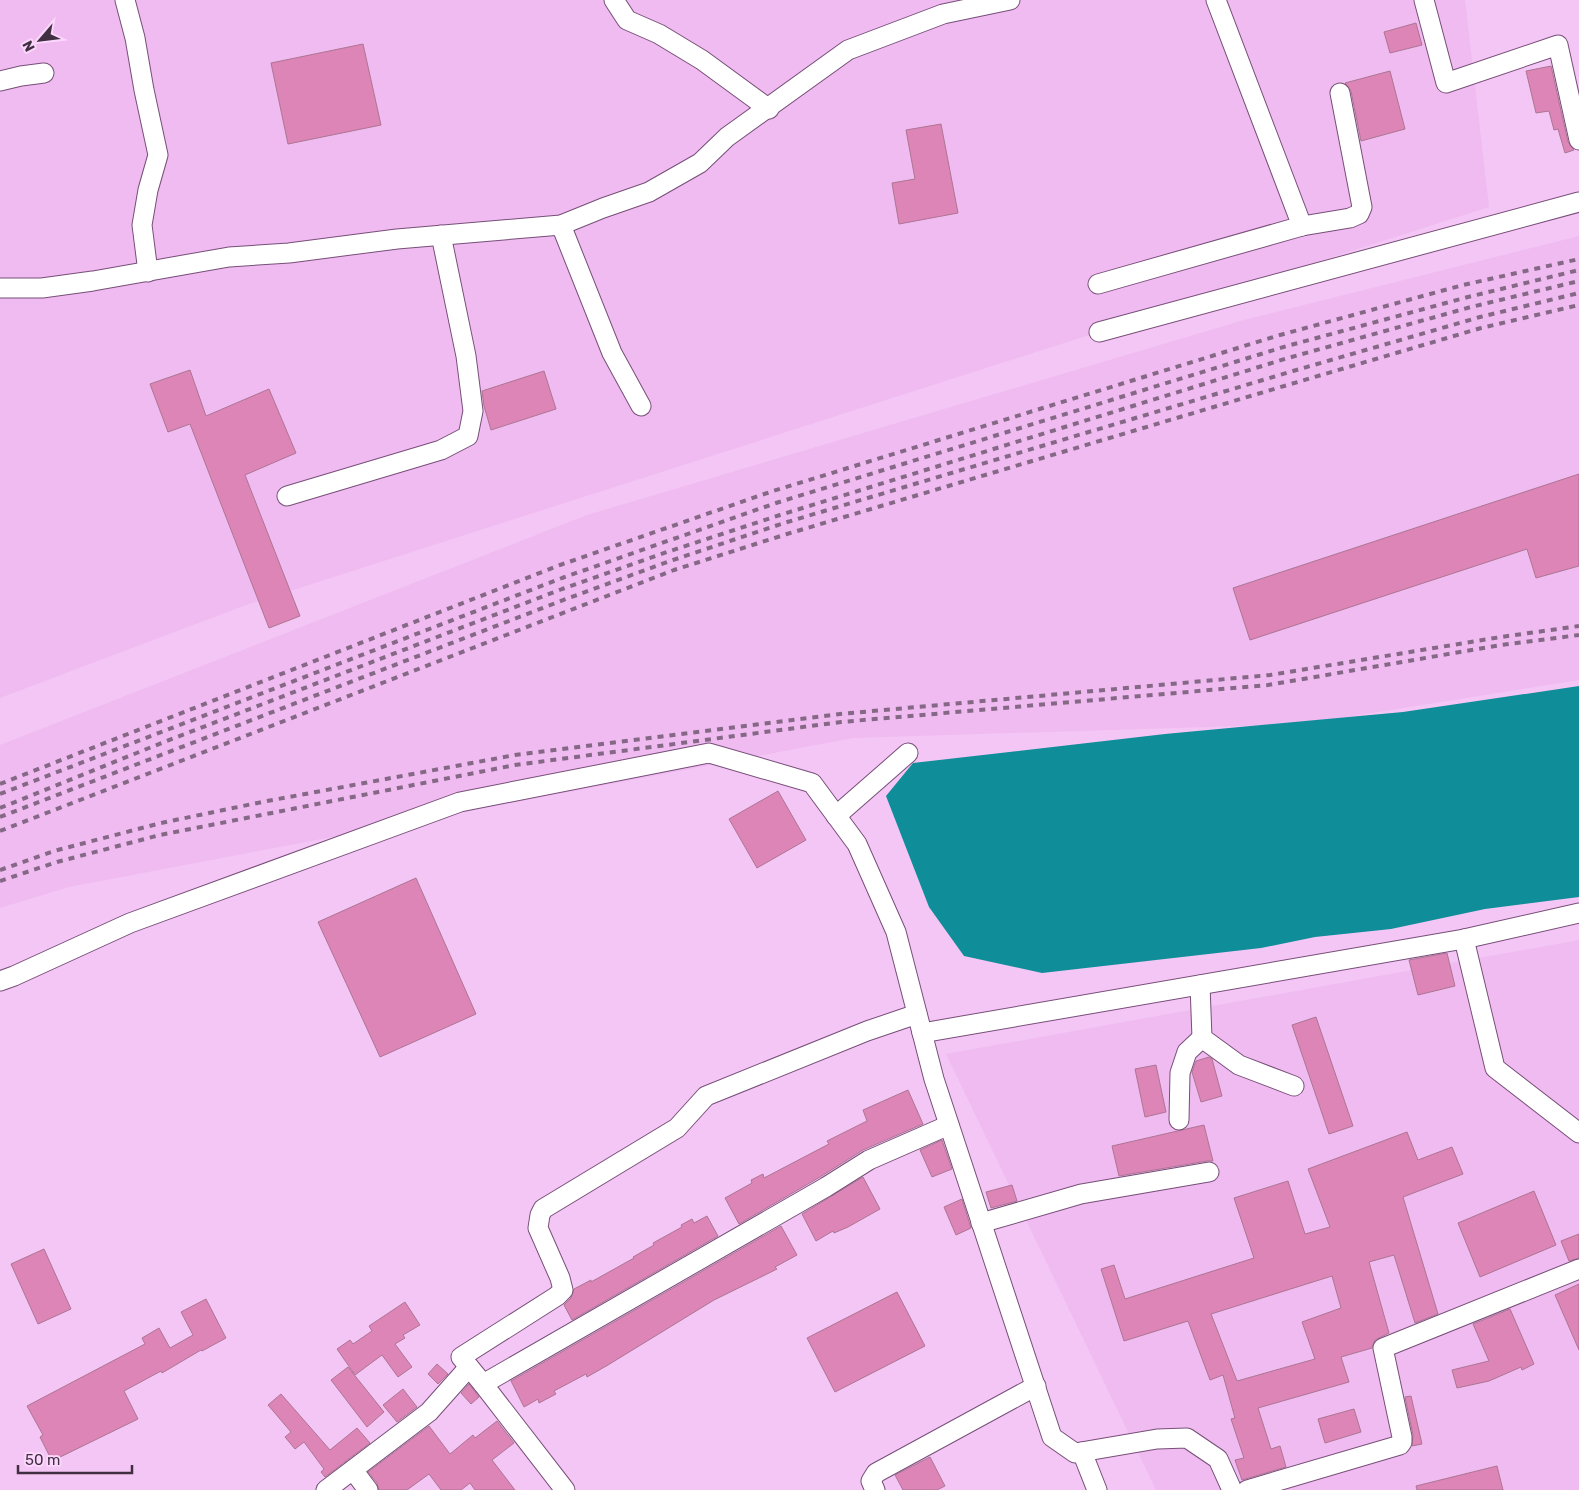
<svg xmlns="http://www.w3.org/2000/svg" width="1579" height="1490" font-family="Rubik,sans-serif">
<rect width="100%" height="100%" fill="#f4c6f5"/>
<g fill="#efbbf0">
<polygon points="0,0 1465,0 1489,207 246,605 0,698"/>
<polygon points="1579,236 1579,680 1303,724 853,738 69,887 0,908 0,745 587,515 1244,320"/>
<polygon points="1579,940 1579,1490 1156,1490 946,1054"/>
</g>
<polygon fill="#0f8d98" points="1579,686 1579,897 1485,909 1391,929 1315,937 1261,948 1042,973 964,956 929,907 886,796 913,763 1165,734 1403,712"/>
<g fill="#dc85b6" stroke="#ad7594" fill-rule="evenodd">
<polygon points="1416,23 1422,45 1390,53 1384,32"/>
<polygon points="363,44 381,125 288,144 271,63"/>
<polygon points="1551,66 1568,142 1574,150 1565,153 1558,129 1554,130 1549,111 1536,113 1526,71"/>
<polygon points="1390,71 1405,129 1361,141 1351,91 1345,83"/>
<polygon points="941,124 958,213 899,224 892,183 915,179 906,130"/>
<polygon points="190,370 206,416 269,389 296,453 245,475 300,616 269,628 190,424 168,432 150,384"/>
<polygon points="544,371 556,409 491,430 484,406 482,391"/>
<polygon points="1579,474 1579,566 1536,578 1527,549 1250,640 1233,588"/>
<polygon points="778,791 806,840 757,868 729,819"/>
<polygon points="416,878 476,1014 380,1057 318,922"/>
<polygon points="1447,953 1455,986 1418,995 1409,960"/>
<polygon points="1316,1017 1353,1126 1329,1134 1292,1025"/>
<polygon points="1209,1057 1212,1059 1222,1096 1201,1102 1192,1072 1196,1061"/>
<polygon points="1156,1065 1166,1112 1145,1117 1135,1069"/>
<polygon points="908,1090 923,1124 863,1150 820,1177 739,1224 725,1198 752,1183 751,1180 763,1174 764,1178 829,1144 827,1141 867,1121 863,1110"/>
<polygon points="1204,1125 1213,1161 1207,1161 1119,1176 1112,1146"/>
<path d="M1407,1132L1418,1160L1452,1147L1463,1174L1403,1197L1438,1314L1415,1323L1394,1255L1369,1262L1389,1333L1375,1340L1372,1348L1341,1357L1349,1382L1258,1408L1271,1449L1280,1446L1286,1467L1242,1480L1235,1460L1244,1458L1231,1419L1235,1418L1223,1375L1210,1380L1188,1321L1124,1341L1101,1269L1114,1265L1125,1299L1254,1258L1234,1198L1288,1181L1305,1234L1330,1227L1308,1169ZM1332,1276L1341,1308L1302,1322L1315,1359L1237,1381L1211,1314Z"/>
<polygon points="942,1140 952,1169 932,1177 920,1150"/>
<polygon points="863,1177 880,1209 848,1227 834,1233 833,1231 816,1241 802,1214"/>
<polygon points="1012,1185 1017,1201 991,1208 986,1192"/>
<polygon points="1534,1191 1556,1245 1480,1277 1458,1223"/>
<polygon points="962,1199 971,1228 956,1235 944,1207"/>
<polygon points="707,1216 718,1236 572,1320 564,1305 571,1298 574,1289 591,1280 591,1282 634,1258 633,1257 654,1245 653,1243 682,1227 681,1225 692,1219 694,1223"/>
<polygon points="781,1226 797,1255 775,1267 777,1269 765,1275 714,1300 608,1365 587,1377 586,1374 554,1391 556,1394 539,1403 538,1399 524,1407 511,1381"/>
<polygon points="1579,1234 1579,1258 1569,1261 1561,1241"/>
<polygon points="44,1249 71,1309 38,1324 11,1264"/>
<polygon points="1579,1284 1579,1350 1555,1295"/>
<polygon points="897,1292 925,1346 835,1392 807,1338"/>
<polygon points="206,1299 226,1338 202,1351 201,1350 162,1373 161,1371 124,1391 138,1419 52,1461 40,1437 43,1435 27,1406 145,1344 142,1338 159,1328 170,1348 193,1335 181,1312"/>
<polygon points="405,1302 420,1325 403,1335 405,1338 395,1344 412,1367 398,1377 382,1355 355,1375 337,1349 350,1340 353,1344 372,1331 369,1326"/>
<polygon points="1510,1309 1534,1364 1522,1370 1521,1367 1489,1381 1457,1388 1452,1370 1489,1361 1473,1324"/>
<polygon points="437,1364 448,1374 438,1384 428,1374"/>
<polygon points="348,1367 384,1412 367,1427 331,1380"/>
<polygon points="469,1384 479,1397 471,1404 461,1393"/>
<polygon points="403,1389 417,1407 397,1422 383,1405"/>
<polygon points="281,1394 330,1450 357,1428 370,1443 325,1477 321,1472 324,1469 304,1442 295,1449 285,1437 291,1432 268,1405"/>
<polygon points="1411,1396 1422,1444 1412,1446 1413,1435 1405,1397"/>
<polygon points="1354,1409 1361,1432 1325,1443 1318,1419"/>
<polygon points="497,1421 514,1443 492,1460 515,1490 475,1490 470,1483 461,1490 441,1490 429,1474 407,1490 379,1490 377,1483 368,1472 429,1426 450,1454 473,1435 475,1438"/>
<polygon points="930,1457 945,1486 937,1490 903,1490 895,1475"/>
<polygon points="1497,1466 1503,1490 1417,1490 1416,1486"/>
</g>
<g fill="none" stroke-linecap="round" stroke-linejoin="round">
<defs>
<g id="minor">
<polyline points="125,0 135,38 144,90 158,155 148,190 142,225 148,272"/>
<polyline points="614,0 627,20 659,34 702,60 769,109"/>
<polyline points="1216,0 1302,226"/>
<polyline points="1424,0 1446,83 1558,45 1579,140"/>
<polyline points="0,81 21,76 44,73"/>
<polyline points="561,225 612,353 641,406"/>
<polyline points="1098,284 1302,226 1350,218 1359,214 1362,207 1340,93"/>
<polyline points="0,288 42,288 93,281 229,257 289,253 397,239 561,225 603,208 649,192 700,163 727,137 848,50 943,14 1010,0"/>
<polyline points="1099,332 1579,202"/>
<polyline points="287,496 441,450 468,436 473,411 466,356 441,235"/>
<polyline points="836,816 908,753"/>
<polyline points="1464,939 1495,1068 1579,1133"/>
<polyline points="0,981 14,976 130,923 460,802 709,753 812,783 857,844 896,932 934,1079 1052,1437 1075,1453 1157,1439 1187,1438 1218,1459 1232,1490"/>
<polyline points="1200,985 1202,1038 1239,1065 1294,1086"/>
<polyline points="917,1014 867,1031 706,1096 677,1128 543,1209 540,1215 538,1228 560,1278 563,1290 557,1296 461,1357 483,1384 826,1187 869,1160 949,1125"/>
<polyline points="922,1033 1464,939 1579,913"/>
<polyline points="1179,1120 1180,1073 1187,1052 1202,1038"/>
<polyline points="981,1223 1081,1194 1209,1172"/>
<polyline points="483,1384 565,1490"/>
<polyline points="1082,1452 1097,1490"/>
<polyline points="353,1470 368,1490"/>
<polyline points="326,1490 429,1412 469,1367"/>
<polyline points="875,1490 871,1481 876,1473 1036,1386"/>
<polyline points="1247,1490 1400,1445 1402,1442 1402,1437 1383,1348 1579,1269"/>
</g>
</defs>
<use href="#minor" stroke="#774f78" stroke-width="21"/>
<use href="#minor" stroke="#fff" stroke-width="19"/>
<g stroke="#856886" stroke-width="4" stroke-dasharray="6 6" stroke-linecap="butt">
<polyline points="0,784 560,565 770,492 1280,335 1463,285 1579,259"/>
<polyline points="0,794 562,578 776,503 1287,346 1468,297 1579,270"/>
<polyline points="0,808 164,742 562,589 667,552 780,515 1288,358 1471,307 1579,281"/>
<polyline points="0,817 566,599 670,561 784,523 1293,371 1480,317 1579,293"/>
<polyline points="0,831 674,570 787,534 1301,381 1481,328 1579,305"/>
<polyline points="0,870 54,851 161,823 262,802 515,755 840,714 1270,675 1501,637 1579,626"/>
<polyline points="0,881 57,862 160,835 515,765 841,722 1268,685 1501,645 1579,635"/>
</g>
</g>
<g transform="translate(40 40) rotate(242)" stroke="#fcd6fc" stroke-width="4" paint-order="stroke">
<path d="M0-4L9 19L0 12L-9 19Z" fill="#402e41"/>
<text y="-8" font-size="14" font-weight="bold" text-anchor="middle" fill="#402e41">N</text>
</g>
<path d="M18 1465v8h114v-8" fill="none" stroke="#402e41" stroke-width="2.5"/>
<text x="25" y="1465" font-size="15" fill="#402e41" stroke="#fcd6fc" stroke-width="4" paint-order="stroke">50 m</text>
</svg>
